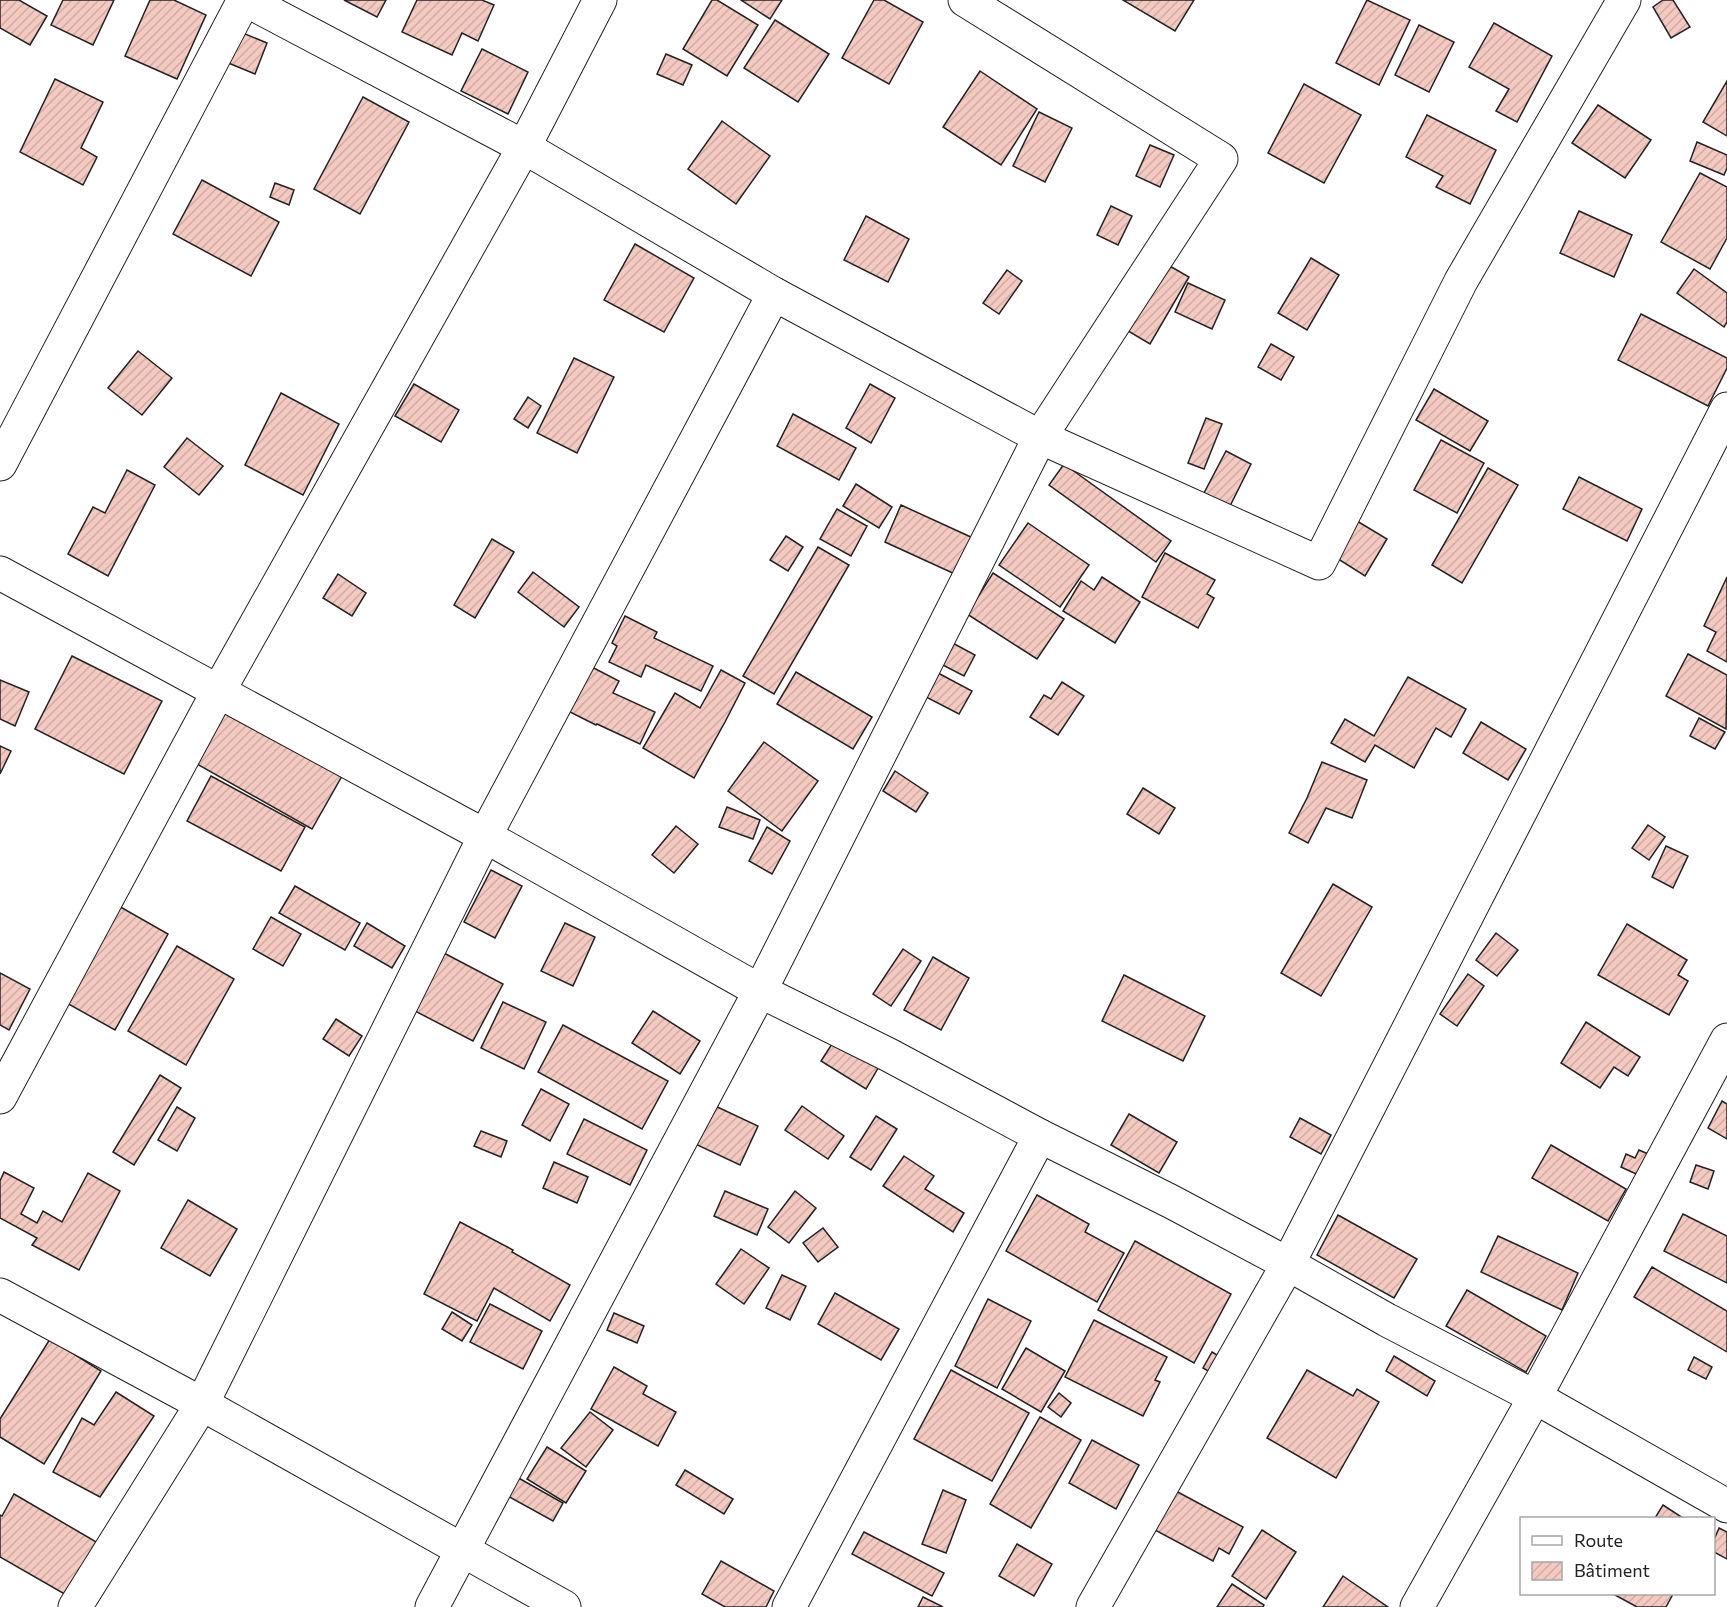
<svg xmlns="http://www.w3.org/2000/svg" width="1727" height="1607" font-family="Commissioner,sans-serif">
<defs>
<pattern id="building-hatch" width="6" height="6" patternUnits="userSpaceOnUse" patternTransform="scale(1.5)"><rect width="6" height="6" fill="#f3c9c0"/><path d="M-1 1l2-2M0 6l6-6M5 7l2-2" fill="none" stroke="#d0aca5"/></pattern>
</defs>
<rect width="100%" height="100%" fill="#fff"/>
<g fill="url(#building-hatch)" stroke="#222" stroke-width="1.5">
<polygon points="0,0 19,0 47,16 30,45 0,28"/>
<polygon points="63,0 114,0 93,45 51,25"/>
<polygon points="150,0 174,0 206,15 177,79 125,56"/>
<polygon points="344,0 386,0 377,17"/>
<polygon points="417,0 482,0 494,5 478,41 462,33 452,55 402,32"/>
<polygon points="712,0 717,0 758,25 727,76 683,49"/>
<polygon points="741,0 782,0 770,19"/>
<polygon points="874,0 884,0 923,22 889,84 842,58"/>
<polygon points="1123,0 1194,0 1175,31"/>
<polygon points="1367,0 1410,20 1379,85 1336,63"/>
<polygon points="1663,0 1673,0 1690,27 1671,38 1653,7"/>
<polygon points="775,20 829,54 798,102 744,68"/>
<polygon points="1494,23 1552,56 1517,122 1496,111 1509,89 1469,67"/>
<polygon points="1419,25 1454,42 1429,92 1395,75"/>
<polygon points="238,31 267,43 255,74 226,62"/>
<polygon points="482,49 528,72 508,114 461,91"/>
<polygon points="666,54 692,65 683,85 657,74"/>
<polygon points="980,71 1037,109 1001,165 943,127"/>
<polygon points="55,79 103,102 81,148 97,157 83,185 20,152"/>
<polygon points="1727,81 1727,136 1703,122"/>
<polygon points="1304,84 1361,115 1324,183 1268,153"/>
<polygon points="363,97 409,122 360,214 314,189"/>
<polygon points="1598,105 1651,140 1625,178 1572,143"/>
<polygon points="1039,112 1072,128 1045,182 1013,166"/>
<polygon points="1427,115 1496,150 1470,204 1436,187 1443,176 1406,157"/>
<polygon points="722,121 770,156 736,204 688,169"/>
<polygon points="1697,142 1727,155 1727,168 1724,175 1690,161"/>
<polygon points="1150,145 1174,155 1160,187 1136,176"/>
<polygon points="1700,173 1727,187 1727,238 1710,269 1661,242"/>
<polygon points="202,180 279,222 251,276 173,234"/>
<polygon points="275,183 294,190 289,205 270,197"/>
<polygon points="1111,206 1132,216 1118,245 1097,235"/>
<polygon points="1579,211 1632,235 1614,277 1560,253"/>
<polygon points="866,216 909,239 888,282 844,260"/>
<polygon points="635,244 694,278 664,332 604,300"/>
<polygon points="1311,258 1339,275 1307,330 1278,313"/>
<polygon points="1161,261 1189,277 1150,344 1123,328"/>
<polygon points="1694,269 1727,293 1727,322 1724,327 1677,293"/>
<polygon points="1007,270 1022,281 999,314 983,303"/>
<polygon points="1188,283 1225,300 1212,329 1175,312"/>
<polygon points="1641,314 1727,358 1727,368 1708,406 1618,360"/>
<polygon points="1271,344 1294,357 1281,380 1258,367"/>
<polygon points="138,351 172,378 142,415 108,388"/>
<polygon points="574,358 614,377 577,453 537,433"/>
<polygon points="414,384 459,410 441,442 395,416"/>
<polygon points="870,384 895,398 871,443 846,428"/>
<polygon points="1434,389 1488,421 1470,451 1416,420"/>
<polygon points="281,393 339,424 303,495 245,465"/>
<polygon points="528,397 541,406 528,428 514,419"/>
<polygon points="793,414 856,448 839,480 777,446"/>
<polygon points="1206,418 1222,424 1204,469 1188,463"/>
<polygon points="187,438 223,466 199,495 164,467"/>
<polygon points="1441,440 1484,463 1457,513 1414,490"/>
<polygon points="1226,451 1251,464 1229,508 1203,495"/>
<polygon points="1064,464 1171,541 1156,562 1049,485"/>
<polygon points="1488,468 1518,485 1462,583 1432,565"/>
<polygon points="127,470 155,485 108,576 68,554 93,507 105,513"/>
<polygon points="1579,477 1642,509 1627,541 1563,509"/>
<polygon points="856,484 892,507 879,528 843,506"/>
<polygon points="901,505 973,538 957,575 885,542"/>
<polygon points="837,509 867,526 851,556 820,539"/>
<polygon points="1357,521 1387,539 1365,576 1335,557"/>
<polygon points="1028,523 1089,565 1060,607 999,565"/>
<polygon points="786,536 803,547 788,571 770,560"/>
<polygon points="492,539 514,552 475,618 454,605"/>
<polygon points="818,547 849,565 774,694 743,676"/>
<polygon points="1165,553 1215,580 1207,594 1214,598 1198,628 1142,597"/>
<polygon points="533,572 579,607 564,627 518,592"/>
<polygon points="993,573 1064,619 1037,659 967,614"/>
<polygon points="338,574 366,593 352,616 323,598"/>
<polygon points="1102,577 1140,602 1115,643 1063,611 1081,581 1094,590"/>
<polygon points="1727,577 1727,662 1707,651 1716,632 1704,626"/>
<polygon points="625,616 657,632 654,638 713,666 701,691 646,665 641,677 609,662 617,646 612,643"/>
<polygon points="947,640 975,655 964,676 935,661"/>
<polygon points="1688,654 1727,675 1726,729 1666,696"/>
<polygon points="72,656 162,701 124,774 35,729"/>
<polygon points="588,665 619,681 613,693 655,712 640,744 597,724 596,725 564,709"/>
<polygon points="721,670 745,683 725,722 694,778 643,748 675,693 700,708"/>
<polygon points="796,672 872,717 853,749 777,704"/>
<polygon points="938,673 972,691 959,714 926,697"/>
<polygon points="1408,677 1466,709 1451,737 1436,728 1414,768 1375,745 1365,762 1331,743 1345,719 1374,736"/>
<polygon points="0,680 29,692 15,726 0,719"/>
<polygon points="1062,682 1084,696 1058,735 1030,717 1044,695 1051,699"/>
<polygon points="219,707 342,776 312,829 190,760"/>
<polygon points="1699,718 1725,732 1715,749 1690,736"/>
<polygon points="1481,722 1526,749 1508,780 1463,753"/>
<polygon points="764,742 818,781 782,831 728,791"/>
<polygon points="0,746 11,751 0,774"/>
<polygon points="1322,762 1367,780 1352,818 1326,808 1308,843 1289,833 1307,798"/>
<polygon points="895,771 928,793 916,812 883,791"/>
<polygon points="211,776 305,827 281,871 187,821"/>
<polygon points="1143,788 1175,808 1159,834 1127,814"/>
<polygon points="727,807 760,820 753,839 719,827"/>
<polygon points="1648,825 1665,837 1649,860 1632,848"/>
<polygon points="676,826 698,844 674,873 652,855"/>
<polygon points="767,827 790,841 772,874 749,861"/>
<polygon points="1666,846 1688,856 1673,888 1652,877"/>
<polygon points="491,870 522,886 495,938 464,922"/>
<polygon points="1333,884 1372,907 1321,996 1281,973"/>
<polygon points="295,886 360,923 345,950 279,913"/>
<polygon points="110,901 168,934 115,1030 56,997"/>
<polygon points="271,917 301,934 283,966 253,949"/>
<polygon points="367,923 405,946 392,968 354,946"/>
<polygon points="565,923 595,937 573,986 541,971"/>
<polygon points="1627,924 1687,960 1678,975 1688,981 1669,1015 1598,975"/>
<polygon points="1496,933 1518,950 1497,976 1476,960"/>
<polygon points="177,946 234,979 186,1065 128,1031"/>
<polygon points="903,949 921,961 891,1006 873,994"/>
<polygon points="442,952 503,984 473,1041 413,1010"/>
<polygon points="933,957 969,978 941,1030 904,1010"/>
<polygon points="0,973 30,989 9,1030 0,1025"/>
<polygon points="1468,974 1484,986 1457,1026 1440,1014"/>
<polygon points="1124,975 1205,1016 1183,1061 1102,1021"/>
<polygon points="503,1002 546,1022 524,1069 481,1048"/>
<polygon points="653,1011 700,1041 680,1074 632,1043"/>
<polygon points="336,1019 362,1036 349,1056 323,1039"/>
<polygon points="1586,1022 1640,1057 1628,1076 1614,1067 1600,1088 1561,1063"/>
<polygon points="563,1025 668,1081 642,1129 538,1072"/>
<polygon points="837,1036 881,1063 866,1089 821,1061"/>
<polygon points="160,1075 181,1088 134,1165 113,1152"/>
<polygon points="541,1089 569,1104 550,1141 522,1125"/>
<polygon points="1722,1101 1727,1104 1727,1139 1708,1128"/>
<polygon points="711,1104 758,1126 740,1165 693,1143"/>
<polygon points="802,1106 844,1136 828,1159 785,1130"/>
<polygon points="177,1107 195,1118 177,1151 158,1140"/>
<polygon points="1129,1114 1177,1142 1159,1173 1111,1145"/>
<polygon points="876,1116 897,1129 871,1170 850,1157"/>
<polygon points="1300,1118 1331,1135 1321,1154 1290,1137"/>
<polygon points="584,1119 647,1150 630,1185 567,1154"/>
<polygon points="481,1131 507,1141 501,1157 474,1146"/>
<polygon points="1551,1145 1626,1189 1608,1221 1532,1178"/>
<polygon points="1639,1150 1655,1157 1645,1178 1621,1167 1626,1154 1635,1158"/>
<polygon points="904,1156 934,1176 925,1189 964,1213 953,1232 883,1186"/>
<polygon points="554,1162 588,1177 577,1203 543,1188"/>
<polygon points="1696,1165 1714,1171 1708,1189 1690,1182"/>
<polygon points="4,1172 34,1188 21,1214 37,1223 43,1211 62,1222 88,1173 120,1191 79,1270 32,1245 37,1238 0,1218 0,1181"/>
<polygon points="725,1191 768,1209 757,1235 714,1216"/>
<polygon points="795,1191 816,1208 789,1243 768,1227"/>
<polygon points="1037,1195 1089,1224 1085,1232 1124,1253 1097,1302 1006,1251"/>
<polygon points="188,1200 237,1229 210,1276 161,1248"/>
<polygon points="1683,1214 1727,1236 1727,1283 1664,1251"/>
<polygon points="1338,1215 1417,1259 1394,1298 1317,1255"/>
<polygon points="460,1222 513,1250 512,1252 570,1285 550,1321 494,1288 477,1321 424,1294"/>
<polygon points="823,1228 838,1247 818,1262 803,1243"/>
<polygon points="1498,1236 1578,1273 1562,1310 1481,1272"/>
<polygon points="1135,1241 1231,1294 1194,1363 1098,1310"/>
<polygon points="741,1249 769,1268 744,1304 716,1284"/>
<polygon points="1652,1267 1727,1311 1727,1352 1634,1297"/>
<polygon points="782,1275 806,1286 790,1320 766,1308"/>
<polygon points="1467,1290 1546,1336 1526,1372 1446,1326"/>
<polygon points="835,1293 899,1329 881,1360 818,1324"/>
<polygon points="988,1299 1031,1321 997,1388 955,1366"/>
<polygon points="490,1304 542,1331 523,1369 470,1342"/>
<polygon points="452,1312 472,1325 462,1341 442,1329"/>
<polygon points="614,1313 644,1326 637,1343 607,1330"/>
<polygon points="1094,1320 1167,1357 1155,1380 1160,1382 1143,1416 1065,1377"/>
<polygon points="50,1339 101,1371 44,1464 0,1437 0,1419"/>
<polygon points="1026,1348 1065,1371 1041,1412 1002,1389"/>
<polygon points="1212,1352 1222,1358 1213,1374 1203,1368"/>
<polygon points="1394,1356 1435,1381 1427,1396 1386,1371"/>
<polygon points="1694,1357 1712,1367 1706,1379 1688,1370"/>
<polygon points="614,1367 647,1386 643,1394 676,1412 658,1446 591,1409"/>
<polygon points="951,1370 1029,1413 992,1481 914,1439"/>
<polygon points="1307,1370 1353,1396 1357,1389 1379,1402 1336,1478 1267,1438"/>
<polygon points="116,1392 154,1416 100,1497 53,1472 82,1418 94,1425"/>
<polygon points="1059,1393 1071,1403 1061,1417 1048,1407"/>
<polygon points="590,1412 613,1430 586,1467 561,1448"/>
<polygon points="1040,1417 1081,1440 1031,1528 990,1504"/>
<polygon points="1092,1440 1139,1465 1116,1509 1069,1483"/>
<polygon points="547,1447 586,1471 566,1503 527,1479"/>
<polygon points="685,1470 733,1499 724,1514 676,1485"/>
<polygon points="515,1476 563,1503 553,1521 506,1495"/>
<polygon points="943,1490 966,1500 946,1553 922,1544"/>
<polygon points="1174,1490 1243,1527 1229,1554 1219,1548 1213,1561 1153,1529"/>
<polygon points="14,1494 98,1543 68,1596 0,1557 0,1515 2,1516"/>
<polygon points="1663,1505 1683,1518 1655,1518"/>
<polygon points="1719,1528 1727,1532 1727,1559 1714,1552 1714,1540"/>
<polygon points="1262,1530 1296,1552 1266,1599 1232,1576"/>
<polygon points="864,1532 944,1573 932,1596 852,1554"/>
<polygon points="1017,1544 1052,1564 1034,1596 999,1576"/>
<polygon points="721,1561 774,1591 766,1607 725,1607 702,1594"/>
<polygon points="1343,1576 1388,1607 1323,1607"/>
<polygon points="1232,1584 1264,1605 1263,1607 1217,1607"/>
<polygon points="1616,1594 1673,1594 1666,1607 1637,1607 1615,1595"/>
<polygon points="923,1597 943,1607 918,1607"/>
</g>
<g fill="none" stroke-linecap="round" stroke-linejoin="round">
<defs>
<g id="minor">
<polyline points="246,0 524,147 774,294 1040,437 1319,563 1461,281 1624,0"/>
<polyline points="0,464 244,0"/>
<polyline points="0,573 485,836 760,991 889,1055 1040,1136 1172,1202 1288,1264 1387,1320 1535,1397 1727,1506"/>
<polyline points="0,1097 218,692 524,147 600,0"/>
<polyline points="0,1295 202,1404 564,1607"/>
<polyline points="75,1607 202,1404 485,836 774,294"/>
<polyline points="432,1607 760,991 1040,437 1221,159 965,0"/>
<polyline points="789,1607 1040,1136"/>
<polyline points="1093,1607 1288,1264 1727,409"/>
<polyline points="1417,1607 1535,1397 1727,1040"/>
</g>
</defs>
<use href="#minor" stroke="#222" stroke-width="35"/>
<use href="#minor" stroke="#fff" stroke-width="33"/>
</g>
<rect x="1520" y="1517" width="195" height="78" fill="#ffffff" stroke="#a7a7a7" stroke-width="1.5"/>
<rect x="1532" y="1536" width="30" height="9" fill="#ffffff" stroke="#a7a7a7" stroke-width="1.5"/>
<text x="1574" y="1547" font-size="18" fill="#222222">Route</text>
<rect x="1532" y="1562" width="30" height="18" fill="url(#building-hatch)" stroke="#a7a7a7" stroke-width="1.5"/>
<text x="1574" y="1577" font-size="18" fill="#222222">Bâtiment</text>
</svg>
